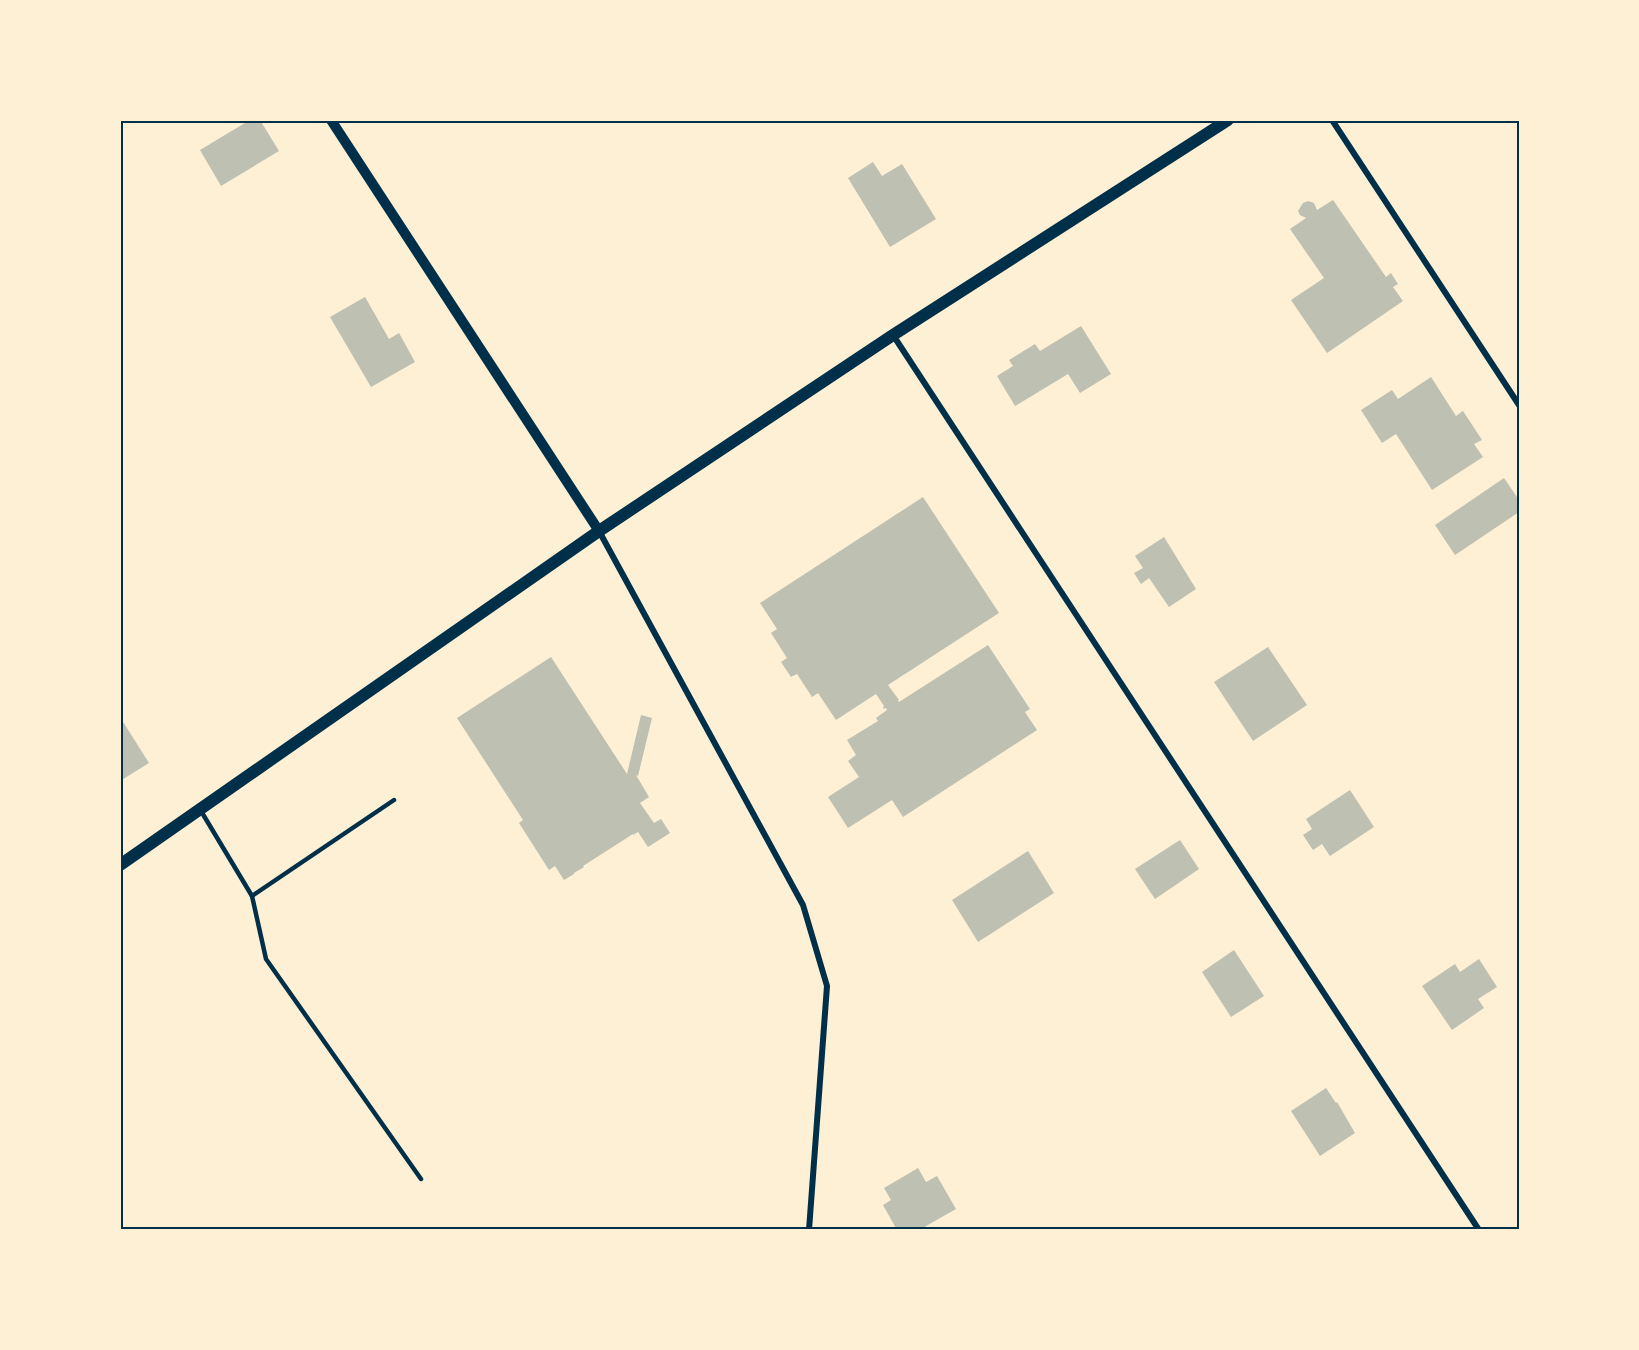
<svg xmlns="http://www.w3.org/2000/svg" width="1639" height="1350" font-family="'Fira Sans Condensed',sans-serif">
<rect width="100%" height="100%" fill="#fdf0d5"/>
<g fill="#bec0b2">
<polygon points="250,120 260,120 279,151 221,186 200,150"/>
<polygon points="873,162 882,176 902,164 936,219 890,247 848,178"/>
<polygon points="1333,200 1386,277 1391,273 1398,284 1393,287 1403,301 1327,353 1291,300 1324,278 1290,229 1306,218 1300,215 1298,211 1303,203 1308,201 1314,203 1317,210"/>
<polygon points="365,297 389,339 399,333 415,362 371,387 330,317"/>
<polygon points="1081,326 1111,374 1080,393 1068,374 1015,406 997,376 1013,366 1009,360 1035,344 1040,351"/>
<polygon points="1431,377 1456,416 1463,411 1482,440 1474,444 1483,457 1432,490 1396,434 1382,443 1361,410 1392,390 1398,399"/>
<polygon points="1504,478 1519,500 1519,512 1455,555 1435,525"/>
<polygon points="923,497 999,613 888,685 899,700 898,700 899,702 988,645 1030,709 1025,712 1037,730 903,817 892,800 848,828 828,797 859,777 848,761 856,755 847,740 878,721 876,718 887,710 886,708 884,709 883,707 884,706 876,694 836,720 818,693 812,697 797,674 791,677 781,662 787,658 771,633 777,629 760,603"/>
<polygon points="1164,537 1196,589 1169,607 1149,578 1141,584 1134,573 1143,568 1135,556"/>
<polygon points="1268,647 1307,705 1253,741 1214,682"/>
<polygon points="551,657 627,774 641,715 652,718 638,776 636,775 649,797 640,803 654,823 661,819 670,833 648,847 638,832 633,835 633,834 583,866 584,867 574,873 574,874 564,880 555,866 549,870 519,823 523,820 457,718"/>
<polygon points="120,717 149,763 120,781"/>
<polygon points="1350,790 1374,827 1330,856 1322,844 1313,850 1303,835 1312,829 1306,819"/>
<polygon points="1180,840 1199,869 1155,899 1135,869"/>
<polygon points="1028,851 1054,893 978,942 952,900"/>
<polygon points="1234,950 1264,996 1231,1017 1202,972"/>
<polygon points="1479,959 1497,987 1478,999 1484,1008 1452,1030 1422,986 1455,964 1460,972"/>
<polygon points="1326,1088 1336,1103 1337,1102 1355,1133 1320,1156 1291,1111"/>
<polygon points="918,1168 926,1182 937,1176 956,1209 919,1230 897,1230 883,1205 891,1200 884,1188"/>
</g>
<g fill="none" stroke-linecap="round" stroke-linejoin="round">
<g stroke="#003049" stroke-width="4.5">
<polyline points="201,811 252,896 394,800"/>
<polyline points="252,896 266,959 421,1179"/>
</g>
<g stroke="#003049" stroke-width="6">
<polyline points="1332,120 1519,405"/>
<polyline points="893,335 1479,1230"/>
<polyline points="599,531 803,905 827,986 809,1230"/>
</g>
<polyline stroke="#003049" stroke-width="10" points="331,120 599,531"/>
<polyline stroke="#003049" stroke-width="12" points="120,865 599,531 893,335 1228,120"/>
</g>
<rect width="1639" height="1350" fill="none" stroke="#fdf0d5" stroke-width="243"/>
<rect x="122" y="122" width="1396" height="1106" fill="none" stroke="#003049" stroke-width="2"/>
</svg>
